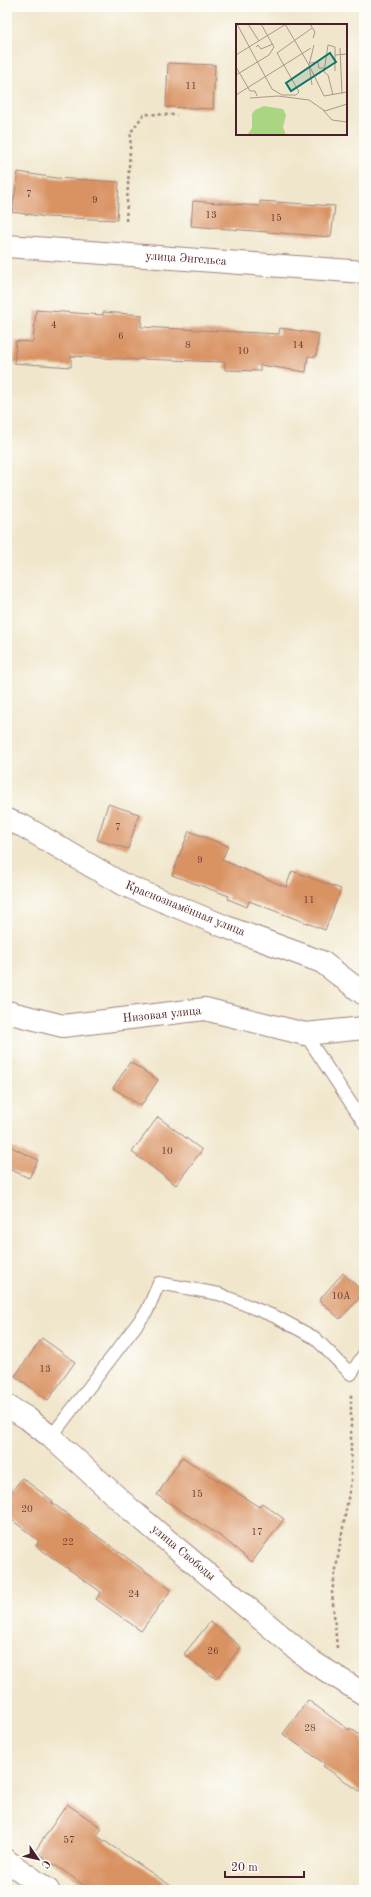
<svg xmlns="http://www.w3.org/2000/svg" width="371" height="1897" font-family="'Old Standard TT',serif">
<rect width="100%" height="100%" fill="#fdfcf7"/>
<filter id="ink" filterUnits="userSpaceOnUse"><feTurbulence type="fractalNoise" baseFrequency=".025" numOctaves="2"/><feDisplacementMap in="SourceGraphic" scale="8" xChannelSelector="R" yChannelSelector="G"/><feConvolveMatrix kernelMatrix="1 2 1 2 8 2 1 2 1" color-interpolation-filters="sRGB"/></filter>
<filter id="wash" filterUnits="userSpaceOnUse"><feTurbulence type="fractalNoise" baseFrequency=".012" numOctaves="4" result="noise"/><feDisplacementMap in="SourceGraphic" scale="16" xChannelSelector="R" yChannelSelector="G"/><feGaussianBlur stdDeviation="0.9" result="paint"/><feColorMatrix in="noise" values="0 0 0 0 0 0 0 0 0 0 0 0 0 0 0 0 0 1.4 0 .05"/><feComposite in="paint" operator="in"/></filter>
<g filter="url(#wash)">
<rect width="100%" height="100%" fill="#f0e6cb"/>
<g id="blocks">
<g fill="#d99363">
<polygon points="168,63 215,65 213,109 166,107"/>
<polygon points="18,172 56,178 119,182 117,220 47,217 12,212"/>
<polygon points="193,201 260,206 260,201 335,206 331,237 191,226"/>
<polygon points="36,310 103,315 103,312 142,315 141,327 279,334 280,328 319,334 316,357 308,356 306,372 260,365 260,371 225,370 225,362 139,359 139,360 71,356 71,367 14,363 16,341 33,342"/>
<polygon points="108,804 139,814 128,849 97,840"/>
<polygon points="189,831 228,846 222,860 286,887 292,871 341,889 325,930 249,901 247,907 228,899 229,896 172,875"/>
<polygon points="130,1062 158,1080 141,1106 113,1088"/>
<polygon points="158,1117 202,1150 176,1185 132,1152"/>
<polygon points="7,1145 38,1160 29,1178 7,1168"/>
<polygon points="343,1273 364,1293 340,1319 319,1300"/>
<polygon points="42,1338 75,1362 48,1400 15,1376"/>
<polygon points="182,1457 259,1507 262,1503 284,1519 252,1562 223,1538 157,1495"/>
<polygon points="22,1478 53,1501 52,1503 171,1590 141,1631 96,1599 101,1592 36,1546 39,1541 7,1516 7,1498"/>
<polygon points="210,1622 241,1647 216,1679 184,1654"/>
<polygon points="308,1700 349,1730 350,1728 364,1738 364,1794 323,1766 325,1764 283,1734"/>
<polygon points="67,1804 102,1828 97,1836 177,1890 91,1890 35,1851"/>
</g>
</g>
</g>
<g filter="url(#ink)">
<use href="#blocks" fill-opacity="0" stroke="#9d827b" stroke-width="1"/>
<g fill="none" stroke-linecap="round" stroke-linejoin="round">
<defs>
<g id="lane">
<polyline points="305,1034 364,1123"/>
<polyline points="51,1437 147,1311 159,1283 219,1294 276,1317 315,1338 351,1374 364,1354"/>
</g>
<g id="street">
<polyline points="7,246 364,272"/>
<polyline points="7,820 23,826 122,884 226,927 322,962 364,994"/>
<polyline points="7,1012 63,1026 205,1009 305,1034 364,1028"/>
<polyline points="7,1406 27,1418 51,1437 130,1509 311,1661 364,1694"/>
<polyline points="7,1861 48,1890"/>
</g>
</defs>
<use href="#lane" stroke="#9d827b" stroke-width="14"/>
<use href="#street" stroke="#9d827b" stroke-width="24"/>
<g stroke="#9d827b" stroke-width="2.5" stroke-dasharray="3 3" stroke-linecap="butt">
<polyline points="126,221 131,132 144,114 177,115"/>
<polyline points="337,1648 332,1592 351,1481 351,1393"/>
</g>
<use href="#lane" stroke="#fff" stroke-width="12"/>
<use href="#street" stroke="#fff" stroke-width="22"/>
</g>
</g>
<g text-anchor="middle" dominant-baseline="central" stroke-width="3" stroke-linejoin="round" paint-order="stroke">
<g font-size="10" fill="#6e3c39">
<text x="191" y="86">11</text>
<text x="29" y="194">7</text>
<text x="95" y="200">9</text>
<text x="211" y="215">13</text>
<text x="276" y="218">15</text>
<text x="54" y="325">4</text>
<text x="121" y="336">6</text>
<text x="188" y="345">8</text>
<text x="298" y="345">14</text>
<text x="243" y="351">10</text>
<text x="118" y="827">7</text>
<text x="200" y="860">9</text>
<text x="309" y="900">11</text>
<text x="167" y="1151">10</text>
<text x="341" y="1296">10А</text>
<text x="45" y="1369">13</text>
<text x="197" y="1494">15</text>
<text x="27" y="1509">20</text>
<text x="257" y="1532">17</text>
<text x="68" y="1542">22</text>
<text x="134" y="1594">24</text>
<text x="213" y="1651">26</text>
<text x="310" y="1728">28</text>
<text x="69" y="1840">57</text>
</g>
<g font-size="12" fill="#4a1f2b" stroke="#fdfcf7">
<text transform="translate(186 259) rotate(4)">улица Энгельса</text>
<text transform="translate(185 909) rotate(22)">Краснознамённая улица</text>
<text transform="translate(162 1015) rotate(-6)">Низовая улица</text>
<text transform="translate(183 1553) rotate(40)">улица Свободы</text>
</g>
</g>
<g transform="translate(236 24)">
<rect width="111" height="111" fill="#f0e6cb"/>
<path d="M28,82L47,85L50,91L47,103L50,111H11L16,104V90L19,86Z" fill="#aad581"/>
<path fill="none" stroke="#ae968b" stroke-width="1" d="M1,0L36,65L46,71M12,0L23,17M25,0L38,23M49,0L73,41L76,61M74,0L79,8L77,14M20,23L22,21L25,25L37,20M104,24L106,70M41,29L63,68L60,71H46M41,29L76,4M0,31L50,0M99,31L111,30M74,39L82,38L83,44H88M73,41L78,21M0,43L14,67H19L21,72M74,43L88,72L111,68M0,51L33,31L38,23M111,68V49M0,71L75,24M97,71L92,51L88,48L92,21L99,23V47M14,74L42,72L73,76L89,87L111,80M87,86L96,96L111,98"/>
<path fill="#0f766e" fill-opacity="0.15" stroke="#0f766e" stroke-width="2" d="M94,29L100,38L55,67L50,59Z"/>
<rect width="111" height="111" fill="none" stroke="#4a1f2b" stroke-width="2"/>
</g>
<rect width="371" height="1897" fill="none" stroke="#fdfcf7" stroke-width="24"/>
<g transform="translate(38 1859) rotate(124)" stroke="#fdfcf7" stroke-width="3" paint-order="stroke">
<path d="M0-3L7 15L0 10L-7 15Z" fill="#4a1f2b"/>
<text y="-6" font-size="11" font-weight="bold" text-anchor="middle" fill="#4a1f2b">С</text>
</g>
<path d="M225 1871v6h79v-6" fill="none" stroke="#4a1f2b" stroke-width="2"/>
<text x="231" y="1871" font-size="12" fill="#4a1f2b" stroke="#fdfcf7" stroke-width="3" paint-order="stroke">20 m</text>
</svg>
